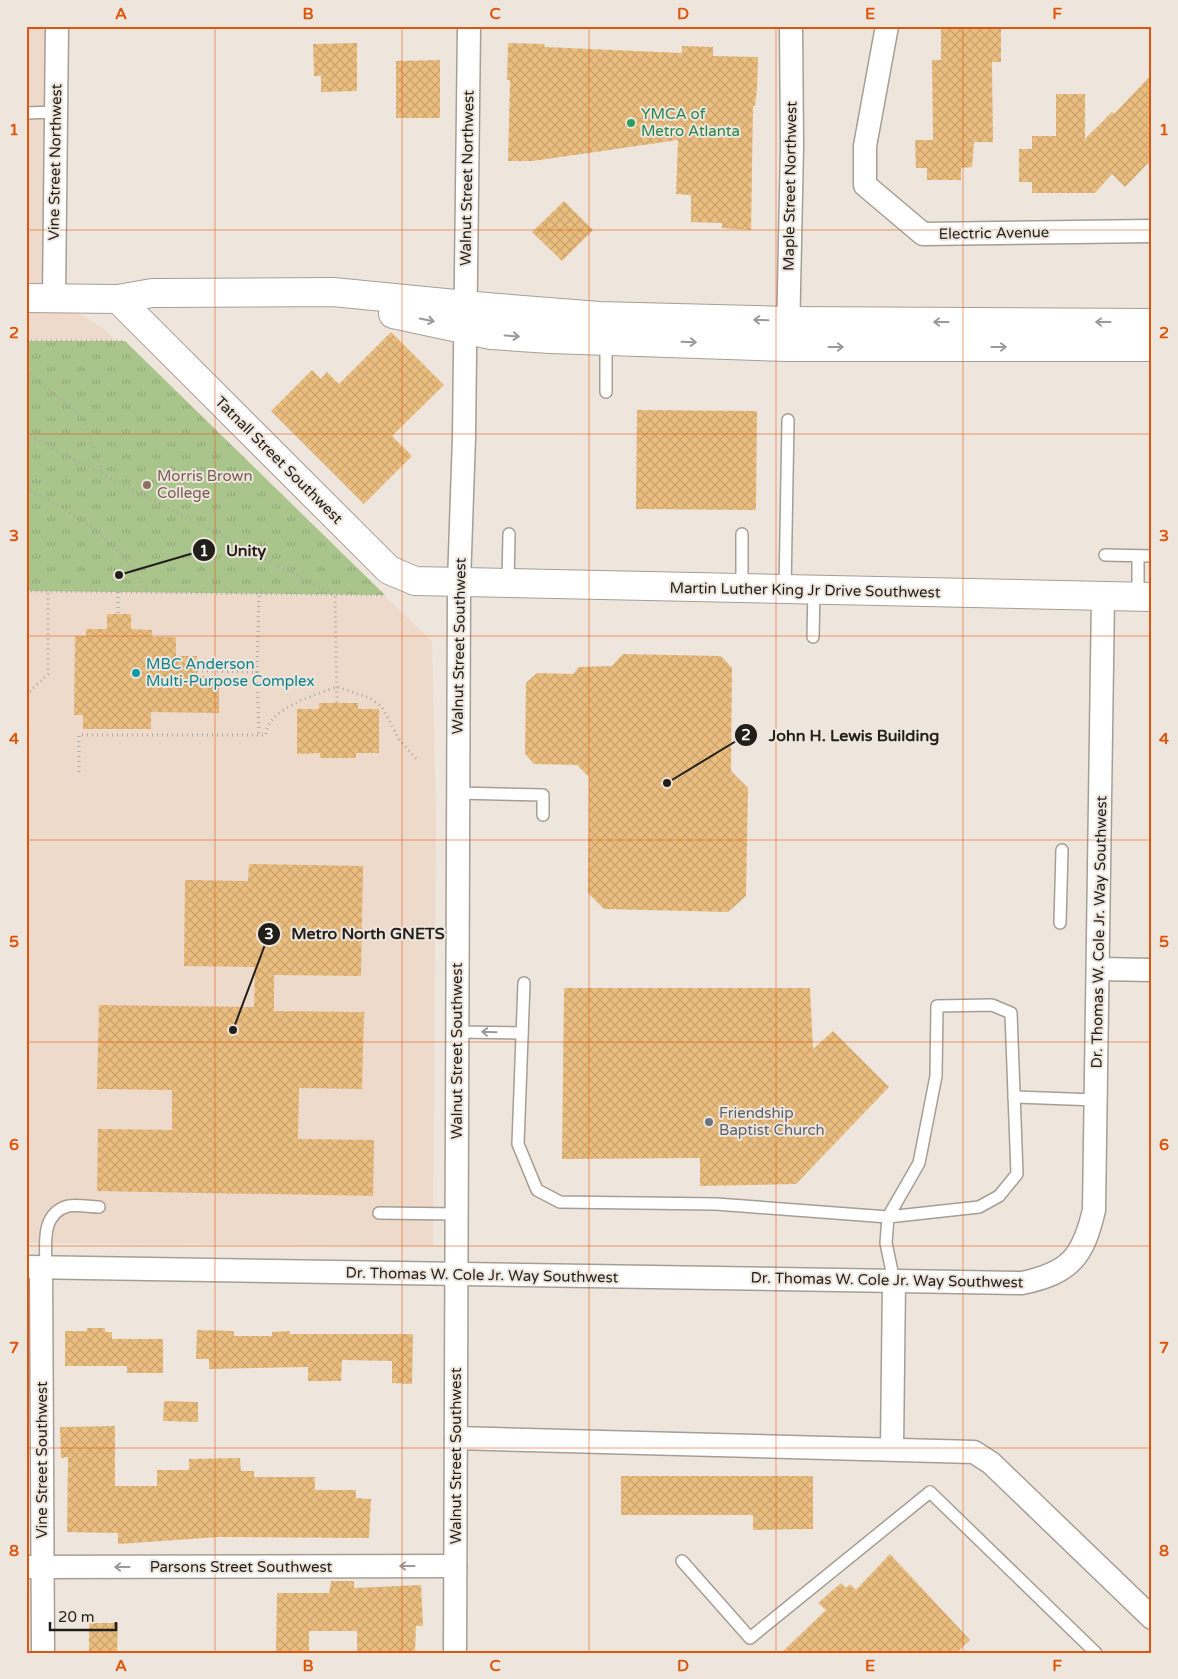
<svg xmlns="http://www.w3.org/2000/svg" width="1178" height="1679" font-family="'Varela Round',sans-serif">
<defs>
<pattern id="grass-tufts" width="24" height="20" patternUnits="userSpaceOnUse" patternTransform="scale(1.25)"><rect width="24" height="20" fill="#a9c58c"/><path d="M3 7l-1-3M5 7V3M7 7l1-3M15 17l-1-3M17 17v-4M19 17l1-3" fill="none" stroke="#91a978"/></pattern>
<pattern id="building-cross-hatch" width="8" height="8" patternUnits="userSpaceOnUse" patternTransform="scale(1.25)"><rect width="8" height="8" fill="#ebbe80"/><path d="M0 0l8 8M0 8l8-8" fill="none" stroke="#c9a36e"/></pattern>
</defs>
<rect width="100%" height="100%" fill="#eee6dc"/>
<polygon fill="#eedacb" points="26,26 57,26 54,298 104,329 432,641 436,816 433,1246 26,1243"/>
<polygon fill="url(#grass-tufts)" points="26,341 125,341 385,595 26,591"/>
<g fill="url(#building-cross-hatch)">
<polygon points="941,26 1001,26 1001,62 992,62 993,142 974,142 972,167 961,168 961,180 927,180 927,168 916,168 915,140 933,140 932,60 941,60"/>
<polygon points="357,43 357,91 321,92 321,76 314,76 313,44"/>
<polygon points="508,43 544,44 545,47 682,53 682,46 713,47 713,56 758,57 757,89 755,106 753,106 751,230 722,228 722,223 691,222 691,195 676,194 678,140 533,161 508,161 510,80 507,80"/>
<polygon points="440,60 440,118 396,118 396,61"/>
<polygon points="1152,74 1152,159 1125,187 1112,174 1095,193 1032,193 1032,182 1019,182 1019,149 1032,149 1032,136 1056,136 1056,94 1085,94 1085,139 1112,112 1114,114"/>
<polygon points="564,201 593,230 562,261 532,232"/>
<polygon points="391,332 444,385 392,436 412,456 364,504 271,411 312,370 321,379 327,372 339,384"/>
<polygon points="637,410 757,411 756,510 636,509"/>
<polygon points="107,614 131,614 131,629 152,630 152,637 176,637 176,656 197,656 197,676 219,676 219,713 151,712 151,729 83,729 83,715 74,715 75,636 86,636 86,629 107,629"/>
<polygon points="623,654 721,656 732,668 731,771 748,788 746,896 728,912 604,909 588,893 589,777 577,765 534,764 525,754 526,683 537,673 573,674 579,667 612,666"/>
<polygon points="319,703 358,703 358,709 379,709 379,753 356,753 356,758 320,758 320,753 297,754 297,709 319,709"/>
<polygon points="249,864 363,866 361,976 274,975 274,1011 364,1012 362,1089 299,1088 298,1139 374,1140 373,1196 97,1191 98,1129 172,1130 172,1090 97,1089 99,1005 254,1007 255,967 184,966 185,880 248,881"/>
<polygon points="564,988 810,988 813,1049 833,1031 889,1087 796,1184 700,1186 700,1158 562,1159"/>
<polygon points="87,1328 105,1328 105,1332 112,1332 112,1339 163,1339 163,1373 127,1373 127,1366 65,1366 65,1331 87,1331"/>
<polygon points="197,1330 234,1331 234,1336 272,1336 272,1332 290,1331 290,1334 413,1334 412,1384 392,1383 392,1361 342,1360 341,1381 308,1381 308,1367 209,1369 209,1359 196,1359"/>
<polygon points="164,1401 198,1402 198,1422 163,1421"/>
<polygon points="115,1426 115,1486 157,1486 157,1470 189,1470 189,1459 240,1458 241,1471 254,1471 254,1477 315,1477 315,1490 356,1490 356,1498 371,1499 369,1538 219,1537 118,1544 118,1533 67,1532 68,1457 61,1458 60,1427"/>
<polygon points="621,1476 813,1476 813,1529 753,1530 753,1515 621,1515"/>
<polygon points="890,1554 970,1640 956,1653 781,1653 826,1610 818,1603 841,1583 846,1588 850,1584 856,1590"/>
<polygon points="331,1581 354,1581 354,1588 421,1585 423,1626 416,1626 415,1653 357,1653 357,1631 309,1631 309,1653 276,1653 277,1593 329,1593"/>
<polygon points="89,1623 118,1623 117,1653 89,1653"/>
</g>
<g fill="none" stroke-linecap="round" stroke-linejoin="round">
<defs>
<g id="lane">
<polyline points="26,113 56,112"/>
<polyline points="606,392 606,340"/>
<polyline points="742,534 742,589"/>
<polyline points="1105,555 1152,556"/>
<polyline points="1138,556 1138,597"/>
<polyline points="508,584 509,534"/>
<polyline points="785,590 788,420"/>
<polyline points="813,637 814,590"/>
<polyline points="458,793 543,795 543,815"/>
<polyline points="1060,923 1062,850"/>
<polyline points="524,983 518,1144 537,1190 560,1202 716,1204 888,1217 979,1207 999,1196 1017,1174 1011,1013 992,1005 937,1006 936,1076 919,1163 888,1217 886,1243 894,1281"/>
<polyline points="457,1032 522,1033"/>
<polyline points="1014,1097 1096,1100"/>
<polyline points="379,1213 456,1214"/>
<path d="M46,1267C46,1245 40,1214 68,1206C77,1204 90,1207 99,1207"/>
<polyline points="682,1561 750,1638 930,1492 1096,1653"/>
</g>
<g id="street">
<polyline points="887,26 865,146 865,185 923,234 1152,231"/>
<polyline points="54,298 57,26"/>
<polyline points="788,338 792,146 791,26"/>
<polyline points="1098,969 1152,970"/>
<path d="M26,1267L1022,1283C1070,1273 1083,1257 1094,1210L1103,596"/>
<polyline points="41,1267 43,1653"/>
<polyline points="456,1438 974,1452 991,1463 1152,1618"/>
<polyline points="892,1448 894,1281"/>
<polyline points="26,1567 455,1566"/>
<polyline points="455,1653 459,583 464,437 469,26"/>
</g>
<g id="secondary">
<polyline points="26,298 118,299 152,293 333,292 486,307 599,316 788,321 1152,323"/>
<polyline points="118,299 389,570 415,581 1152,597"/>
<polyline points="393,314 491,335 550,339 787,347 1152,347"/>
</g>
</defs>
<use href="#lane" stroke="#a69e95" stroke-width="14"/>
<use href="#street" stroke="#a69e95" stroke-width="25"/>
<use href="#secondary" stroke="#a69e95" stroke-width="30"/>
<g stroke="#afa9a0" stroke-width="3" stroke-dasharray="1 4" stroke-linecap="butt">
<polyline points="26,341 125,341"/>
<polyline points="26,370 83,419 103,474"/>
<polyline points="26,434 335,595 337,703"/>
<path d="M26,488C81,518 115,535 147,592"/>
<polyline points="26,591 383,595"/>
<polyline points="118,592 118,614"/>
<polyline points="197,671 257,672 259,594"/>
<polyline points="257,672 259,735"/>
<polyline points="26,695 48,674 48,591"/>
<path d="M79,772V735H266C266,709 317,694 337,687L370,698L382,707L399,739L418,761"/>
</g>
<use href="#lane" stroke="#fff" stroke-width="11"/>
<use href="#street" stroke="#fff" stroke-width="22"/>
<use href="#secondary" stroke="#fff" stroke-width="28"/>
</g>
<defs><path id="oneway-shaft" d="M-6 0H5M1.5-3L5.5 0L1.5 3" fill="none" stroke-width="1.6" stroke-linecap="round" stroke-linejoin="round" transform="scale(1.25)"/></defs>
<g stroke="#9c9a98">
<use href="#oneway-shaft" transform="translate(427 320) rotate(12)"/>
<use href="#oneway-shaft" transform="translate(761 320) rotate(-178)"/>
<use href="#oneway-shaft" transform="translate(941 322) rotate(-180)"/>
<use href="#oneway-shaft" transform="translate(1103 322) rotate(-180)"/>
<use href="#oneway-shaft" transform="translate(512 336) rotate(4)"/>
<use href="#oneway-shaft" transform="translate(689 342) rotate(2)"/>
<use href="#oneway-shaft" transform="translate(836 347)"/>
<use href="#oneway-shaft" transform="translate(999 347)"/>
<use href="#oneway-shaft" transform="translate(489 1032) rotate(-178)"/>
<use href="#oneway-shaft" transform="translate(407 1566) rotate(180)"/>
<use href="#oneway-shaft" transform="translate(122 1567) rotate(180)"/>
</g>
<path fill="none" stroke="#de560d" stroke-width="1" stroke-opacity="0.55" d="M215,26V1653M402,26V1653M589,26V1653M776,26V1653M963,26V1653M26,230H1152M26,434H1152M26,636H1152M26,840H1152M26,1042H1152M26,1246H1152M26,1448H1152"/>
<circle fill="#2e9e5b" stroke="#eee6dc" stroke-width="2" cx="631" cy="123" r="5"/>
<circle fill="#8d6e63" stroke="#eee6dc" stroke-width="2" cx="147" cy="485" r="5"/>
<circle fill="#0f9aa8" stroke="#eee6dc" stroke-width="2" cx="136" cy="673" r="5"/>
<circle fill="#6b7280" stroke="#eee6dc" stroke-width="2" cx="709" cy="1122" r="5"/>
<g text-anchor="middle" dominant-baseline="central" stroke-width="4" stroke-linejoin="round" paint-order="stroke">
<g font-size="15" fill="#27864d" stroke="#eee6dc" text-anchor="start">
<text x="641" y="114">YMCA of<tspan x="641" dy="17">Metro Atlanta</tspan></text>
</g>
<g font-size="15" fill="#221f1b" stroke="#eee6dc">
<text transform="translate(55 162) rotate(-89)">Vine Street Northwest</text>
<text transform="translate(467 178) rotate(-89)">Walnut Street Northwest</text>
<text transform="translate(790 186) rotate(-89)">Maple Street Northwest</text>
<text transform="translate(994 233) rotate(-1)">Electric Avenue</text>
<text transform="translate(279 460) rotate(45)">Tatnall Street Southwest</text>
<text transform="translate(805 590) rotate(1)">Martin Luther King Jr Drive Southwest</text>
<text transform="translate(459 646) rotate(-89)">Walnut Street Southwest</text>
<text transform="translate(1099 932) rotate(-89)">Dr. Thomas W. Cole Jr. Way Southwest</text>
<text transform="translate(457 1051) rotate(-90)">Walnut Street Southwest</text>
<text transform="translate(482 1275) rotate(1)">Dr. Thomas W. Cole Jr. Way Southwest</text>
<text transform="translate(887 1280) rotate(1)">Dr. Thomas W. Cole Jr. Way Southwest</text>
<text transform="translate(456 1456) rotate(-90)">Walnut Street Southwest</text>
<text transform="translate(42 1460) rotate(-90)">Vine Street Southwest</text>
<text x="241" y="1567">Parsons Street Southwest</text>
</g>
<g font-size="15" fill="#785e54" stroke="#eee6dc" text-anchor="start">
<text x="157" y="476">Morris Brown<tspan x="157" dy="17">College</tspan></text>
</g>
<g font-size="15" fill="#0d838f" stroke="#eee6dc" text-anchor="start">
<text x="146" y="664">MBC Anderson<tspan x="146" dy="17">Multi-Purpose Complex</tspan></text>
</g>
<g font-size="15" fill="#5b616d" stroke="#eee6dc" text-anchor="start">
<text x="719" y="1113">Friendship<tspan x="719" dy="17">Baptist Church</tspan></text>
</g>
</g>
<path fill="none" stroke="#221f1b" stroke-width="2" d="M119 575L204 550M667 783L746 735M233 1030L269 934"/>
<g fill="#221f1b" stroke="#eee6dc" stroke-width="2">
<circle cx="119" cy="575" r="5"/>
<circle cx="667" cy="783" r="5"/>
<circle cx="233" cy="1030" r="5"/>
<circle cx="204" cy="550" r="12"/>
<circle cx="746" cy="735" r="12"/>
<circle cx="269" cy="934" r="12"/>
</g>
<g font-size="15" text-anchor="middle" font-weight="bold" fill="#fff">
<text x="204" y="556">1</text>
<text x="746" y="740">2</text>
<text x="269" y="939">3</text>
</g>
<g font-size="16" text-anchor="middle" font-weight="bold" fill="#221f1b" stroke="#eee6dc" stroke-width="4" stroke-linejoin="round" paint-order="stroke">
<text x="246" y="556">Unity</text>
<text x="854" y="741">John H. Lewis Building</text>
<text x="368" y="939">Metro North GNETS</text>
</g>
<rect width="1178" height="1679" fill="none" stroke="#eee6dc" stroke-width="55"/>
<path d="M50 1622v8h66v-8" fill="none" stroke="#221f1b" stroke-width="2.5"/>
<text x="58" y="1622" font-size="15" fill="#221f1b" stroke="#eee6dc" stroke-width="4" paint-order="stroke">20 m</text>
<rect x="28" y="28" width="1122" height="1624" fill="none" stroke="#de560d" stroke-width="2"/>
<g font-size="16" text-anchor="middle" font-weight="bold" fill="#de560d">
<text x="121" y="19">A</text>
<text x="308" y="19">B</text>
<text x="495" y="19">C</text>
<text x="683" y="19">D</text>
<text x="870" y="19">E</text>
<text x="1057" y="19">F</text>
<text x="14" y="135">1</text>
<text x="1164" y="135">1</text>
<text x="14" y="338">2</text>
<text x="1164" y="338">2</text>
<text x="14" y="541">3</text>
<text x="1164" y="541">3</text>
<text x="14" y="744">4</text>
<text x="1164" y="744">4</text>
<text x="14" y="947">5</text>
<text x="1164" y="947">5</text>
<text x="14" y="1150">6</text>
<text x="1164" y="1150">6</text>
<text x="14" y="1353">7</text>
<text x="1164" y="1353">7</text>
<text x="14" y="1556">8</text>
<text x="1164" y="1556">8</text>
<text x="121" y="1671">A</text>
<text x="308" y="1671">B</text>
<text x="495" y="1671">C</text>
<text x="683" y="1671">D</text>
<text x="870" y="1671">E</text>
<text x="1057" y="1671">F</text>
</g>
</svg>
